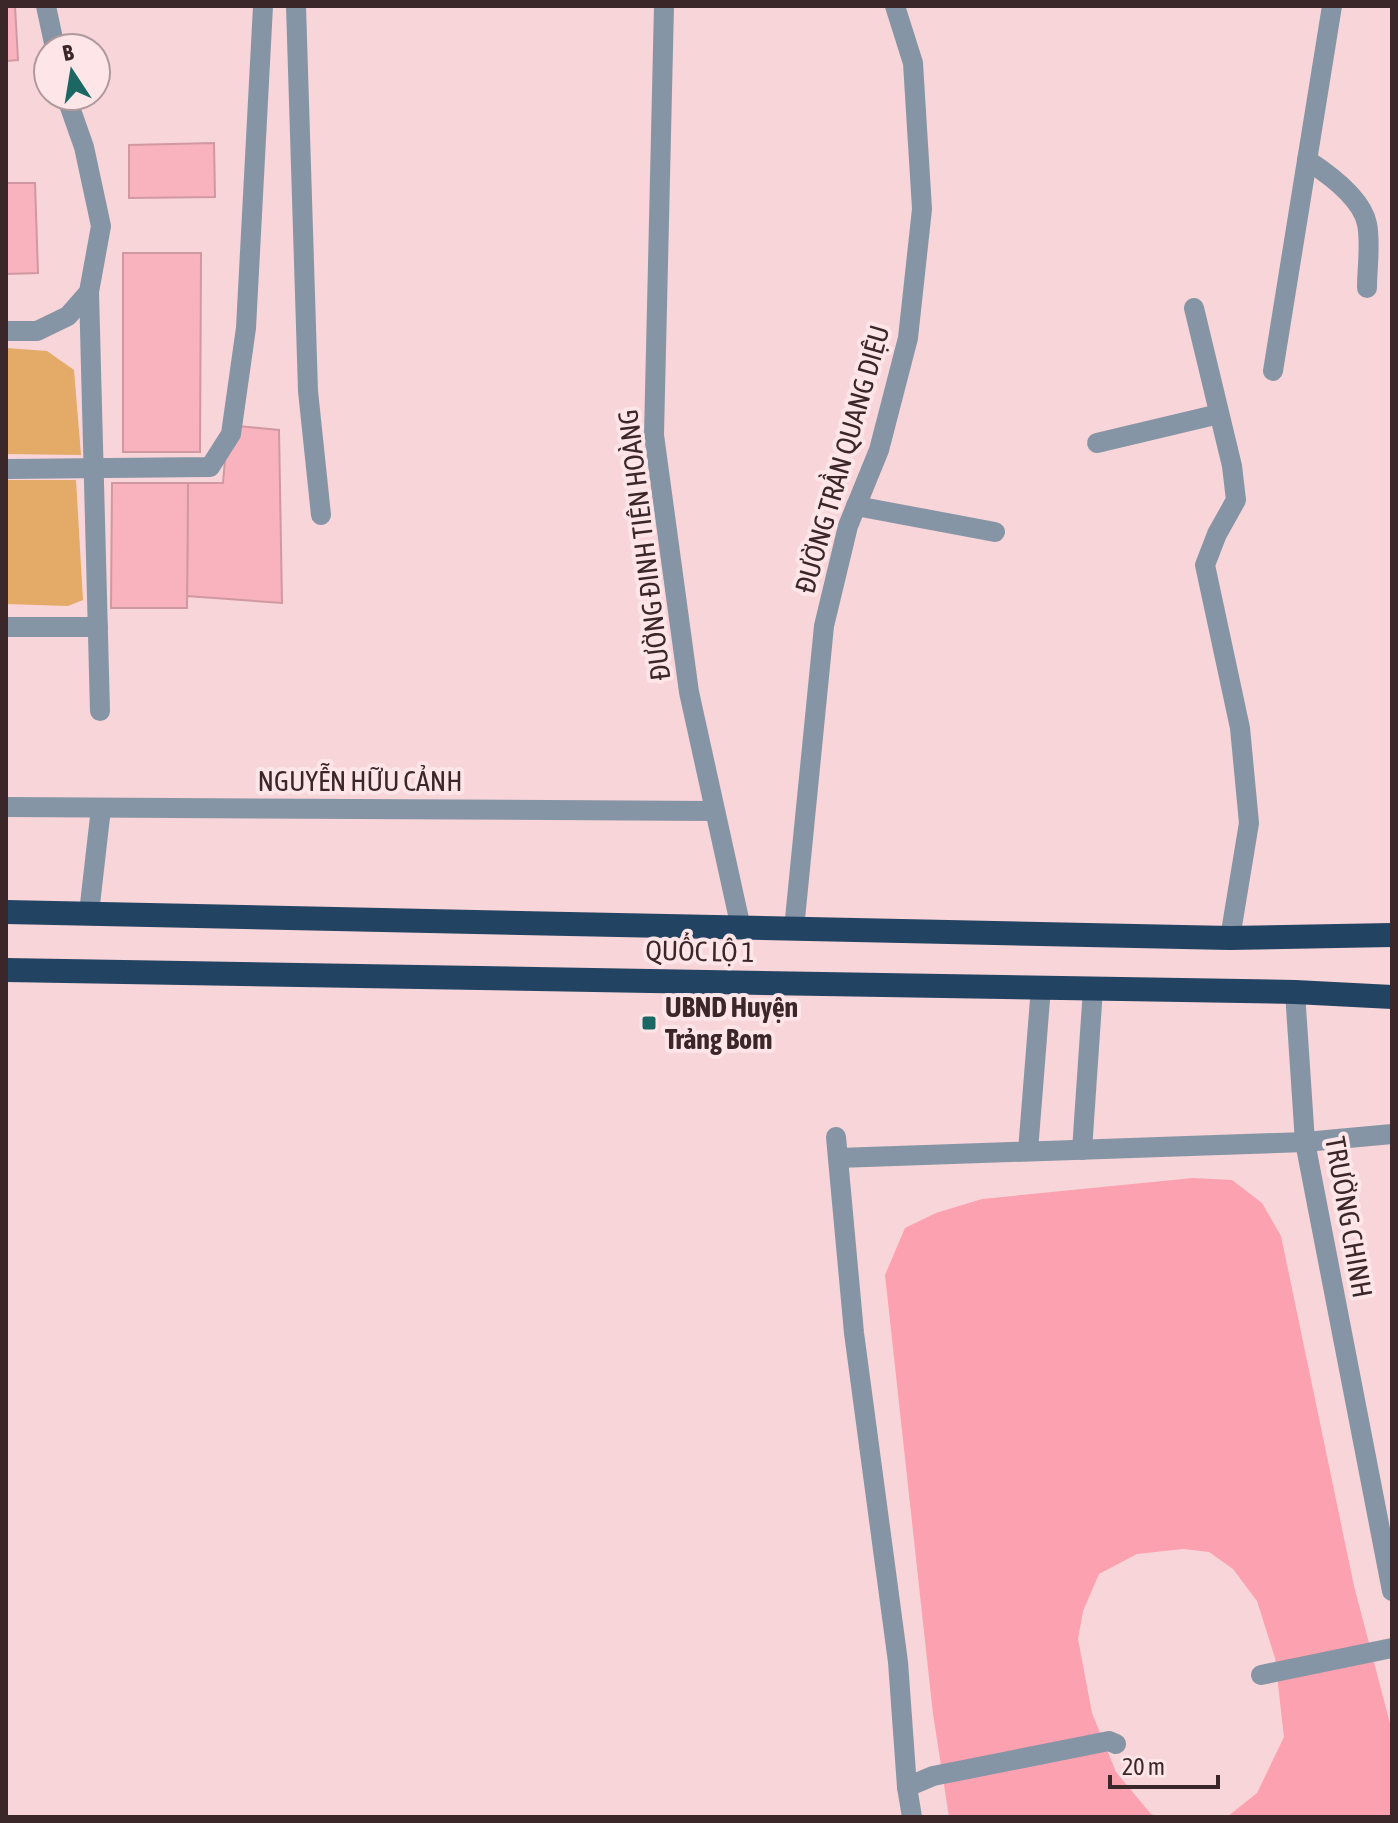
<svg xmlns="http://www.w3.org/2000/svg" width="1398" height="1823" font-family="'Asap Condensed',sans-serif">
<rect width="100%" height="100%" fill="#f8d5d9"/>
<g fill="#e3aa68">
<polygon points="6,348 47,351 74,370 81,455 6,454"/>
<polygon points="6,480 76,480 83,600 68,606 6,604"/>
</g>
<polygon fill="#fca1af" points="1193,1178 1232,1180 1262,1203 1281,1236 1354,1586 1392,1731 1392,1817 1227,1817 1257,1793 1284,1737 1275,1658 1257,1601 1233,1569 1209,1552 1183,1549 1137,1554 1099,1574 1083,1611 1078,1639 1092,1713 1116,1772 1151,1814 1161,1817 949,1817 933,1714 885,1275 905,1228 936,1213 982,1199"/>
<g fill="#f9b3be" stroke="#d099a1" stroke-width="2">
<polygon points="6,6 15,6 18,60 6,61"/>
<polygon points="214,143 215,197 129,198 129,145"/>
<polygon points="6,183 35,183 38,273 6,274"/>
<polygon points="123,253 201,253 200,452 123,452"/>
<polygon points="228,425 279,430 282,603 187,596 188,483 223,483"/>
<polygon points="112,483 188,483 187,608 111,608"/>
</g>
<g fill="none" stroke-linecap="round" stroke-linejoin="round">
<g stroke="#8695a5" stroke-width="20">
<polyline points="46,6 55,48"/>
<polyline points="296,6 308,391 321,515"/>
<polyline points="664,6 654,435 689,692 741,928"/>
<path d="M1307,160C1327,173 1362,198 1367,224C1371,243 1367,268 1367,288"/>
<polyline points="89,292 100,711"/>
<polyline points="1194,308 1232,466 1236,500 1217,534 1205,565 1240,728 1249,823 1230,938"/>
<polyline points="6,331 37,331 68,316 89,292 101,226 84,147 66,96"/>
<polyline points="1273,371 1332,6"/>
<polyline points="1097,443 1219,414"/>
<polyline points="6,469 210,467 231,434 246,328 263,6"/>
<polyline points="856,506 995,532"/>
<polyline points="6,627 98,627"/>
<polyline points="6,807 714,811"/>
<polyline points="89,913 101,808"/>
<polyline points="794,929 824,626 848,526 879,450 908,338 922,209 913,63 895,6"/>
<polyline points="1295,992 1305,1142 1392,1591"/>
<polyline points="836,1137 854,1333 898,1662 907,1787 912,1817"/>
<polyline points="1082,1150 1093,989"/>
<polyline points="1028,1151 1041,987"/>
<polyline points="838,1158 1305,1142 1392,1134"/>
<polyline points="1261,1675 1392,1648"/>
<polyline points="907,1787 933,1776 1109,1741 1116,1744"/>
</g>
<g stroke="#234362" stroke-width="24">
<polyline points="6,912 1230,938 1392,935"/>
<polyline points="6,970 1295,992 1392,997"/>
</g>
</g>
<rect fill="#1a6763" stroke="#fde5e8" stroke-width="3" x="641" y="1015" width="16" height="16" rx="4"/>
<g text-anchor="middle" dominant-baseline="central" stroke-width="8" stroke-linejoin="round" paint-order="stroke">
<g font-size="28" fill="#3b2629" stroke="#fde5e8">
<text transform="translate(842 459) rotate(-74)">ĐƯỜNG TRẦN QUANG DIỆU</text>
<text transform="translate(644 545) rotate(-97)">ĐƯỜNG ĐINH TIÊN HOÀNG</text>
<text x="360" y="781">NGUYỄN HỮU CẢNH</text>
<text transform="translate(700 951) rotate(1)">QUỐC LỘ 1</text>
<text transform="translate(1349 1217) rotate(80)">TRƯỜNG CHINH</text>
</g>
<g font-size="28" font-weight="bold" fill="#3b2629" stroke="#fde5e8" text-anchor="start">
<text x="665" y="1007">UBND Huyện<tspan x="665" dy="32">Trảng Bom</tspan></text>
</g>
</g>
<rect width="1398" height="1823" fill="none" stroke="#3b2629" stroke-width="16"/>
<g transform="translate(72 72) rotate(348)"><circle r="38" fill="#fde5e8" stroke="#af999c" stroke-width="2"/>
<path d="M0-6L14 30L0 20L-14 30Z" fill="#1a6763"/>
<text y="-12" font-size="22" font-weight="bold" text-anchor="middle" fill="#3b2629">B</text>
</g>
<path d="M1110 1775v12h108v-12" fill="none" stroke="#3b2629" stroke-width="4"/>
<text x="1122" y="1775" font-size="24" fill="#3b2629" stroke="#fde5e8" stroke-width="6" paint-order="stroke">20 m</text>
</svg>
